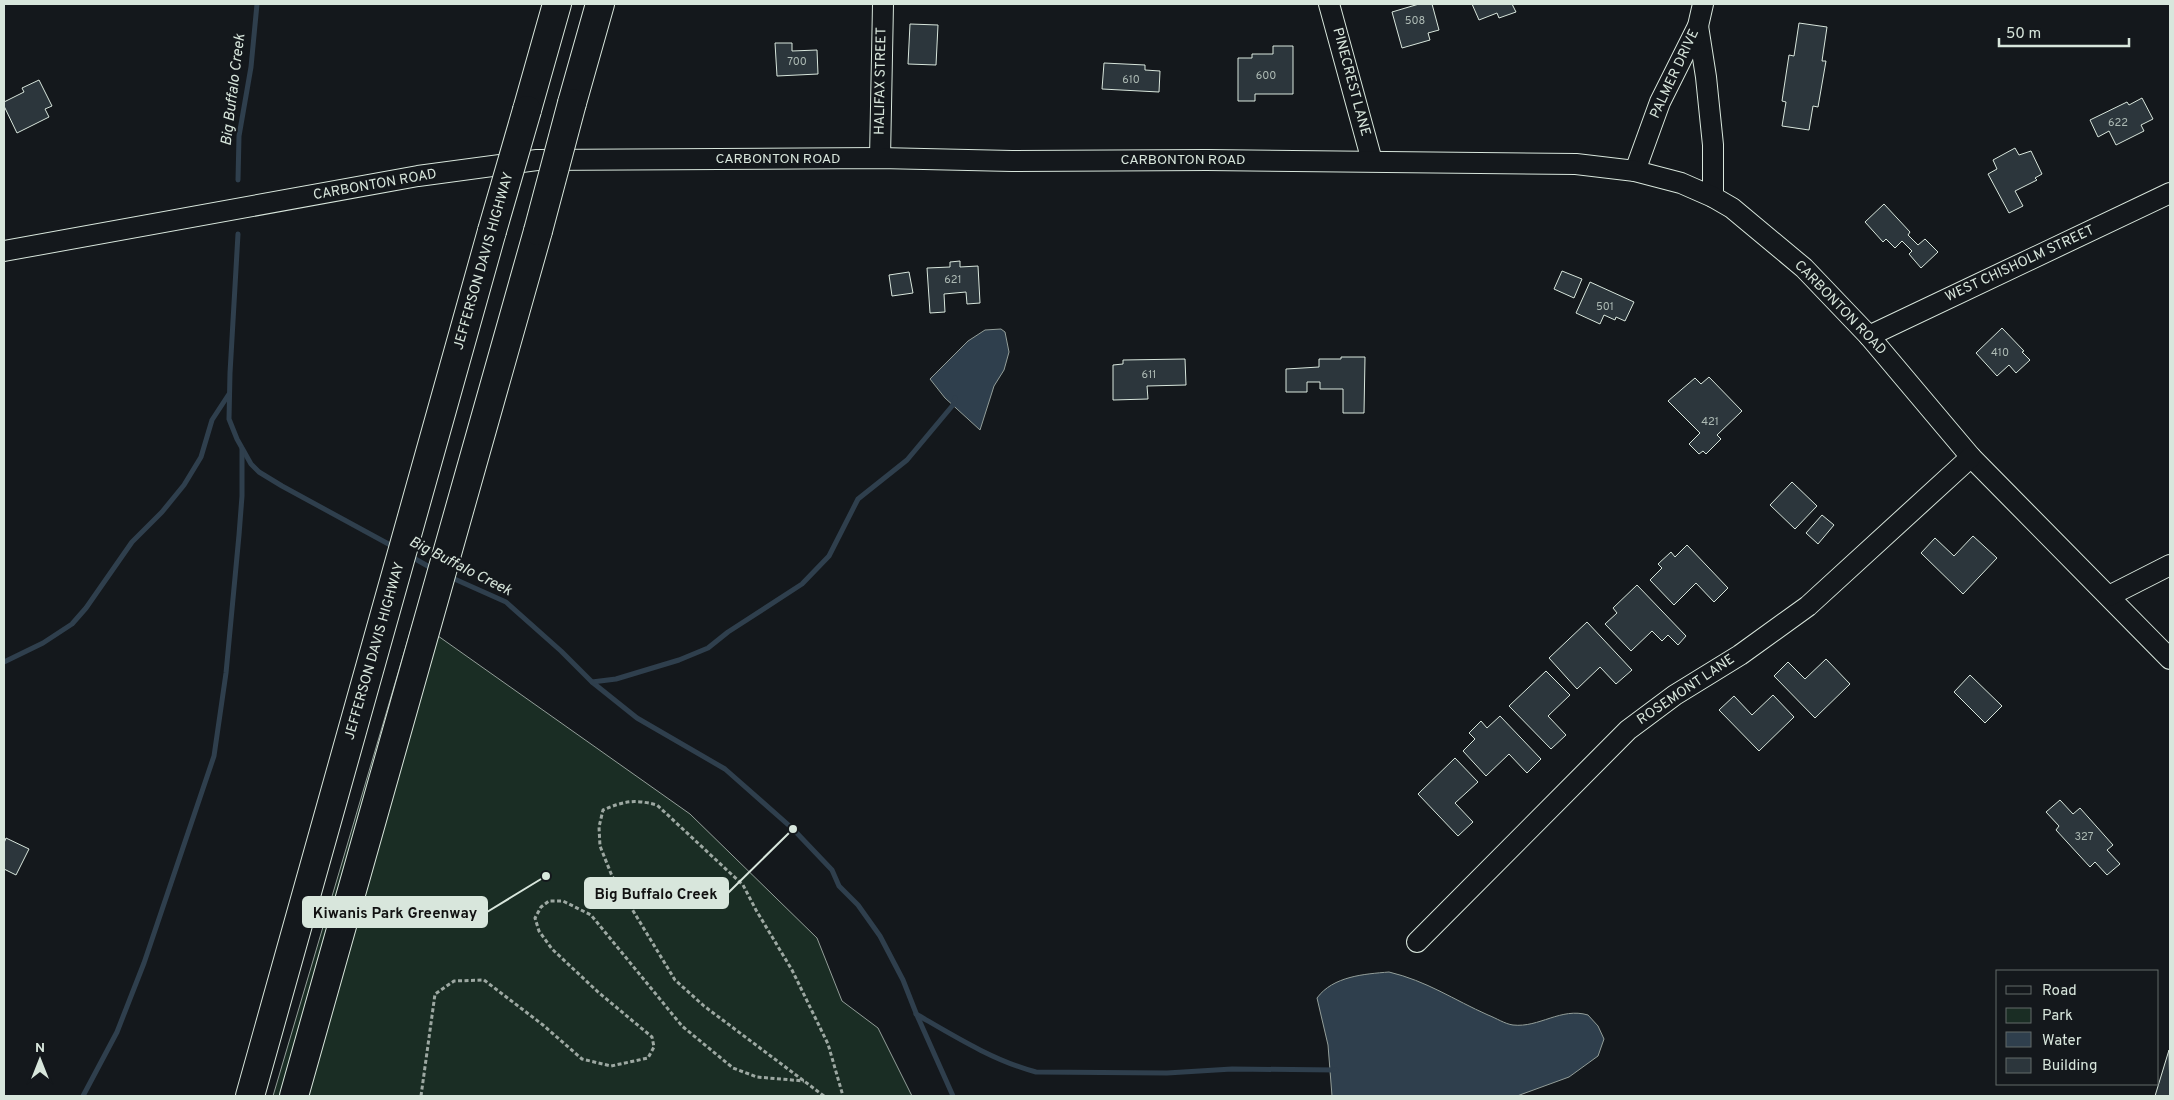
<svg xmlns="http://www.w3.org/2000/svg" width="2174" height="1100" font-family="Overpass,sans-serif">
<rect width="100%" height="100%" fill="#14181c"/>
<polygon fill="#1a2d24" stroke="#939e99" points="414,619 690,814 817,938 842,1001 878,1028 912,1096 273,1096"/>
<g fill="#2f3f4d" stroke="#939e99">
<polygon points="1001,329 1005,332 1009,352 1004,370 994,386 980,430 945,398 930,379 968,341 985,330"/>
<path d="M1389,972C1427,981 1454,1000 1488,1015C1496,1018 1505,1024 1513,1025C1539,1028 1561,1007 1588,1015L1598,1026L1604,1039L1598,1056L1569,1077L1517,1096H1332L1328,1045L1317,998C1333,976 1365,974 1389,972Z"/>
</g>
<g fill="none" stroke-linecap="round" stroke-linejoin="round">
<g stroke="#2f3f4d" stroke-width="5">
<polyline points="238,180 239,136 251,67 257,4"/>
<polyline points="238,234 230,373 229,419 237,439 251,464 259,472 282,486 394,547"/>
<polyline points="410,556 433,569"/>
<polyline points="450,577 506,602 561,651 592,682 637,718 725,769 793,829 832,870 839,886 858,905 880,936 903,980 916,1013 953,1096"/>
<polyline points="4,662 43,643 72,624 86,608 132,542 162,512 184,485 201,457 212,420 229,394"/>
<polyline points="592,682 616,679 679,660 708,648 728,632 802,584 829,556 858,499 907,460 953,405 955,398"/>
<path d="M916,1014C954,1036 994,1061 1036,1072L1167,1073L1232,1069L1336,1070"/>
<polyline points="83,1096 117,1032 144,963 214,756 226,673 239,535 242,496 242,449"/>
</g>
</g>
<g fill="#2c363c" stroke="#d8e6dc">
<polygon points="1419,4 1432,4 1439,30 1428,33 1430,40 1402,48 1392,12"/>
<polygon points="1472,4 1512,4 1516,12 1499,18 1497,13 1479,20"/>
<polygon points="1799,23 1827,27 1822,61 1826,61 1818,107 1813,106 1809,130 1782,126 1786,102 1782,101 1789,55 1794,56"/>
<polygon points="910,24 938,25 936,65 908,64"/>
<polygon points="775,43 792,43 792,51 817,50 818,74 777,76"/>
<polygon points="1273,46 1293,46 1293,94 1255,94 1255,101 1238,101 1238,58 1252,58 1252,54 1273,54"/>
<polygon points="1104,63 1145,65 1145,70 1160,71 1159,92 1102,89"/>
<polygon points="39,80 52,106 45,109 49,117 17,133 4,106 4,102 24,92 22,88"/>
<polygon points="2142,98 2153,119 2141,125 2144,131 2116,145 2109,131 2098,137 2090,120 2127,102 2129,105"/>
<polygon points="2015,148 2019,155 2031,151 2042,174 2035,178 2037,180 2015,191 2023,206 2009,213 1988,174 1997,169 1993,160"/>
<polygon points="1884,204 1910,232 1908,235 1918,245 1925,239 1938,252 1921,268 1909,254 1912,251 1902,241 1895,248 1886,239 1883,242 1865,222"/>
<polygon points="960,261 960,267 978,266 980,303 967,304 966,292 944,294 945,312 930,313 927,268 950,267 950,262"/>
<polygon points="1562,271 1582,279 1574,298 1554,289"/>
<polygon points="909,272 913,293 892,296 889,275"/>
<polygon points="1590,282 1634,302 1625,321 1616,317 1615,320 1604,315 1600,324 1576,313"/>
<polygon points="2002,328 2024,351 2022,352 2030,360 2016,373 2009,365 1997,376 1976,353"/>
<polygon points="1341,357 1365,357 1364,413 1343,413 1343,389 1320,389 1320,382 1307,382 1307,392 1286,392 1286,369 1319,367 1319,359 1341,359"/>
<polygon points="1185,359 1186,385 1147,386 1148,399 1113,400 1113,365 1123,364 1123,360"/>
<polygon points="1709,377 1742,411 1717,435 1721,439 1706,454 1703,451 1699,454 1689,444 1700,433 1668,401 1695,378 1701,384"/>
<polygon points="1792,482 1817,506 1795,529 1770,505"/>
<polygon points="1822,515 1834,525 1818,544 1806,533"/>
<polygon points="1973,536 1997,558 1963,594 1921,553 1935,538 1954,556"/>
<polygon points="1687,545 1728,588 1714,602 1696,583 1674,605 1650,580 1662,568 1658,564 1671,552 1675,557"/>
<polygon points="1637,585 1686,636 1678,645 1668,635 1662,641 1652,631 1631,651 1605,624 1617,613 1613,608"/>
<polygon points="1587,622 1632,670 1616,684 1600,667 1577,689 1549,658"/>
<polygon points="1826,659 1850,684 1815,718 1774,676 1788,662 1805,679"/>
<polygon points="1546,671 1570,695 1548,716 1566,735 1551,749 1509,706"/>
<polygon points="1970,675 2002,706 1985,723 1954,692"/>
<polygon points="1773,695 1794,717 1759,751 1719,710 1734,696 1752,715"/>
<polygon points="1500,716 1541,759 1527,773 1509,754 1486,776 1463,751 1475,739 1469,733 1481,721 1487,728"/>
<polygon points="1455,758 1478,782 1455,803 1473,822 1458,836 1418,794"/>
<polygon points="2060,800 2073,814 2080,808 2113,845 2107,850 2120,864 2107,875 2095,862 2090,867 2056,830 2059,826 2046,812"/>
<polygon points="6,838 29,849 16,875 4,869 4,843"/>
<polygon points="2169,1050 2170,1096 2155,1096"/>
</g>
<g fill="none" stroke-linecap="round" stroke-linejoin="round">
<defs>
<g id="minor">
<polyline points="1329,4 1372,161"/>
<polyline points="1698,26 1706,77 1713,145 1713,197"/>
<polyline points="880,158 883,4"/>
<polyline points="1635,171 1660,102 1698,26 1703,4"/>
<polyline points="4,251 418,176 537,160 880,158 1012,161 1207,160 1576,164 1635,171 1681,183 1713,197 1732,208 1804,268 1869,336 1971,457 2170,659"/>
<polyline points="1869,336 2170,193"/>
<polyline points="2109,596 2170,565"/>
<polyline points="1417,942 1628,730 1675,695 1740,655 1808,606 1971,457"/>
</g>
<g id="highway">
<polyline points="572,103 600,4"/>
<polyline points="527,110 557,4"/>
<polyline points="250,1096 492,231"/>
<polyline points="294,1096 538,231"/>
</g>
</defs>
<use href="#minor" stroke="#d8e6dc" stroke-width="22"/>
<use href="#highway" stroke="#d8e6dc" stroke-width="30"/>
<g stroke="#9da8a2" stroke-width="3" stroke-dasharray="4 2.5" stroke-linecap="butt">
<polyline points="421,1096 435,994 454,981 484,980 543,1025 582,1059 611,1066 648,1058 654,1047 652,1037 598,992 552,949 539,931 535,918 541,907 549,901 563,901 591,915 682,1026 733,1068 757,1077 804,1081"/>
<path d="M824,1096L704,1006L675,980L612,876L600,846L599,827L603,810C624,801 634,799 657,805L743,885L756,910L792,970L828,1044L843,1096"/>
</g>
<use href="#minor" stroke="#14181c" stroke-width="20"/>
<use href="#highway" stroke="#14181c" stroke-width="28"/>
<defs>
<g id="highway-bridge">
<polyline points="492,231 527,110"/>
<polyline points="538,231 572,103"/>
</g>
</defs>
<use href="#highway-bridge" stroke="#d8e6dc" stroke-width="30" stroke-linecap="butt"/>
<use href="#highway-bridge" stroke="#14181c" stroke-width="28"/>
</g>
<g text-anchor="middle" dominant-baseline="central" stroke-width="4" stroke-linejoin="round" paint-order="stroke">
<g font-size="11" fill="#adbab4">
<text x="1415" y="21">508</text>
<text x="797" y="62">700</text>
<text x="1266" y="76">600</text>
<text x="1131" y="80">610</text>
<text x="2118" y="123">622</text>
<text x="953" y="280">621</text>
<text x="1605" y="307">501</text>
<text x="2000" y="353">410</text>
<text x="1149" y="375">611</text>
<text x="1710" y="422">421</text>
<text x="2084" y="837">327</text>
</g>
<g font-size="14" fill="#d8e6dc" stroke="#14181c">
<text transform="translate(1675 74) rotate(-65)">PALMER DRIVE</text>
<text transform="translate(881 81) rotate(-89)">HALIFAX STREET</text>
<text transform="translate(1351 82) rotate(75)">PINECREST LANE</text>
<text x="778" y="159">CARBONTON ROAD</text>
<text x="1183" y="160">CARBONTON ROAD</text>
<text transform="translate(375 185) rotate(-10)">CARBONTON ROAD</text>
<text transform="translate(484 261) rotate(-74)">JEFFERSON DAVIS HIGHWAY</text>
<text transform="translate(2020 264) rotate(-25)">WEST CHISHOLM STREET</text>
<text transform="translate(1840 308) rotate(46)">CARBONTON ROAD</text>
<text transform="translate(375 651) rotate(-74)">JEFFERSON DAVIS HIGHWAY</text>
<text transform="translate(1686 690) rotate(-34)">ROSEMONT LANE</text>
</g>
<g font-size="15" font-style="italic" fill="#d8e6dc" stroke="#14181c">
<text transform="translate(234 90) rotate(-83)">Big Buffalo Creek</text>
<text transform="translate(460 567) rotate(27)">Big Buffalo Creek</text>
</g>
</g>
<path fill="none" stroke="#d8e6dc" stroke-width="2" d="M793 829L728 893M546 876L487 912"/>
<g fill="#d8e6dc" stroke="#14181c" stroke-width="2">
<circle cx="793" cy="829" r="5"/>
<circle cx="546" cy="876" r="5"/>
</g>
<g fill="#d8e6dc" stroke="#d8e6dc" stroke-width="2">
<rect x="585" y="878" width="143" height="30" rx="5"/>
<rect x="303" y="897" width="184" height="30" rx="5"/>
</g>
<g font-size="15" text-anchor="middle" font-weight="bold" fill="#111">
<text x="656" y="899">Big Buffalo Creek</text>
<text x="395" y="918">Kiwanis Park Greenway</text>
</g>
<rect width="2174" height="1100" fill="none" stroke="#d8e6dc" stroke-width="10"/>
<rect x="1996" y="970" width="162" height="115" fill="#14181c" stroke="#626a69"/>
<rect x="2006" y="986" width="25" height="8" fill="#14181c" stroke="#626a69"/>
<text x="2042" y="995" font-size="15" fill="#d8e6dc">Road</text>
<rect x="2006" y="1008" width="25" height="15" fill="#1a2d24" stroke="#626a69"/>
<text x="2042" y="1020" font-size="15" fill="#d8e6dc">Park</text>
<rect x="2006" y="1032" width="25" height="15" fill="#2f3f4d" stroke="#626a69"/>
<text x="2042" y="1045" font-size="15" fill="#d8e6dc">Water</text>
<rect x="2006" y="1058" width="25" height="15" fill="#2c363c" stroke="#626a69"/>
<text x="2042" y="1070" font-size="15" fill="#d8e6dc">Building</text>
<g transform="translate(40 1060)" stroke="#14181c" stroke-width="4" paint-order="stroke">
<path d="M0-4L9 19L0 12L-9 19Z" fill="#d8e6dc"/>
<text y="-8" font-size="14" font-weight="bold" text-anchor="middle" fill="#d8e6dc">N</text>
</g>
<path d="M1999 38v8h130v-8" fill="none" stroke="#d8e6dc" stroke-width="2.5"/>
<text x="2006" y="38" font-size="15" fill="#d8e6dc" stroke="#14181c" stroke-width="4" paint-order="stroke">50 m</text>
</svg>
